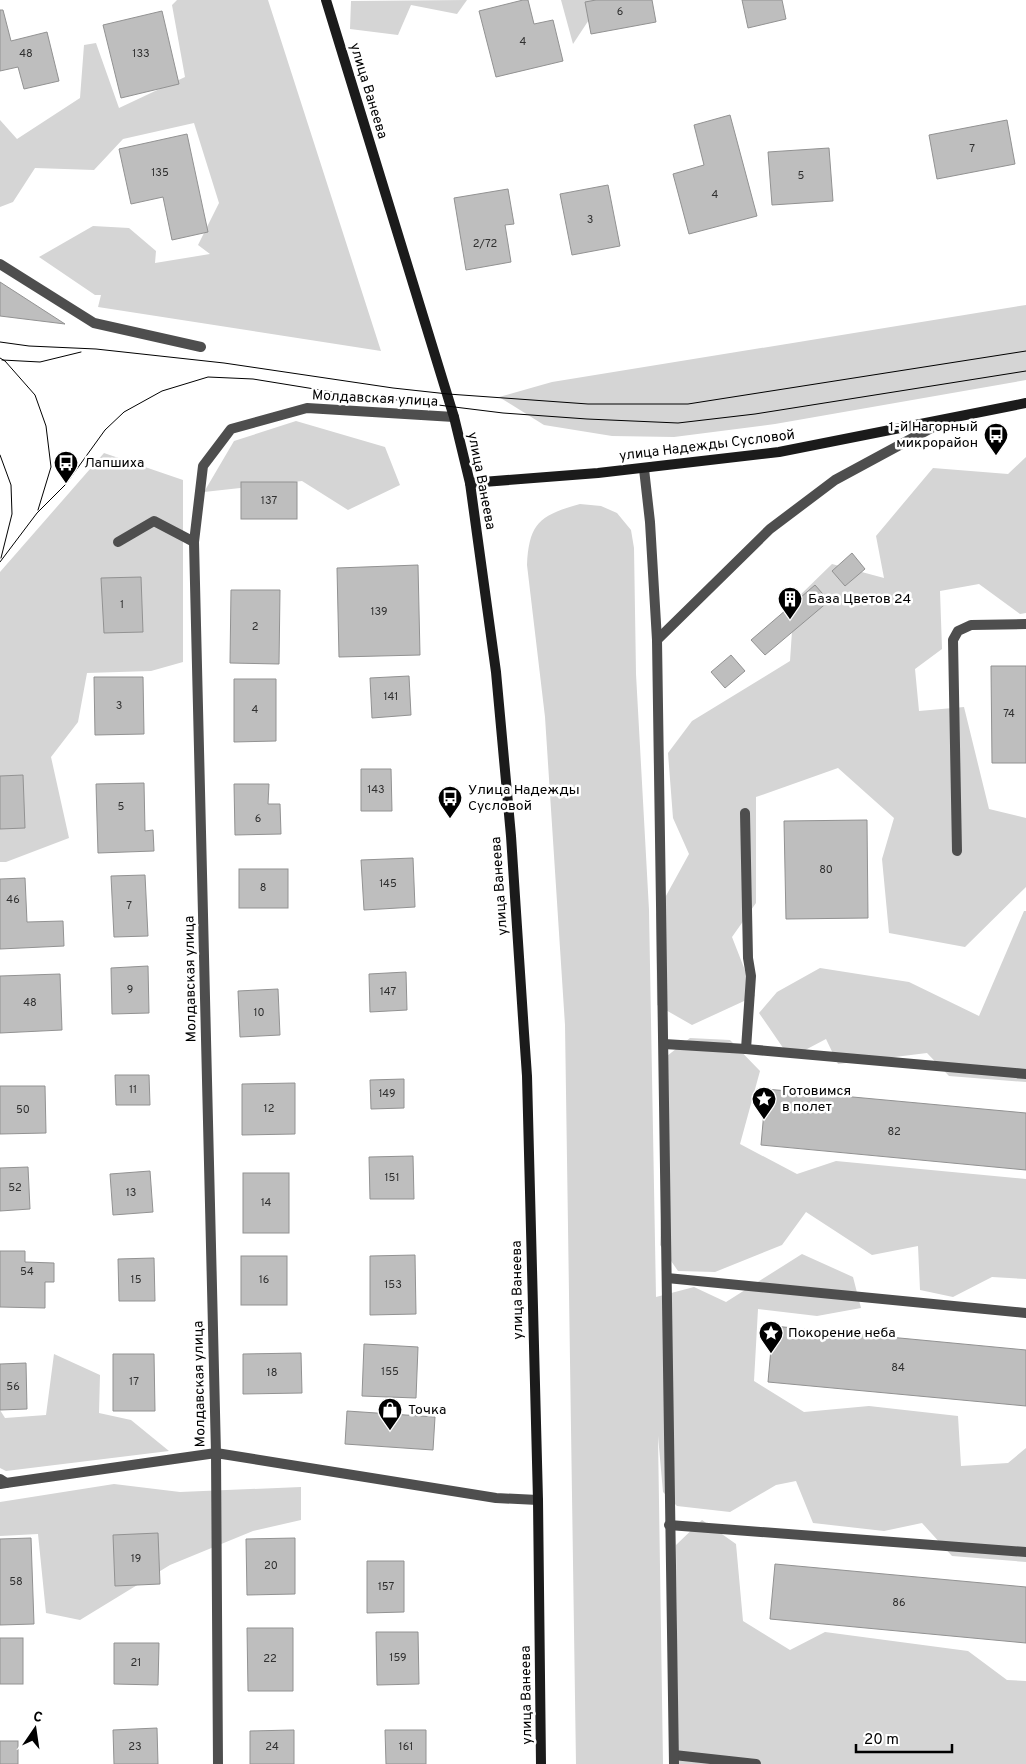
<svg xmlns="http://www.w3.org/2000/svg" width="1026" height="1764" font-family="Overpass,sans-serif">
<rect width="100%" height="100%" fill="#fff"/>
<g fill="#d5d5d5">
<polygon points="177,0 268,0 381,351 98,307 101,295 95,295 39,257 93,226 129,228 156,251 155,263 210,254 198,245 219,203 194,123 123,139 94,170 35,168 13,202 0,207 0,120 17,139 80,98 84,45 96,43 119,108 185,77 172,5"/>
<polygon points="467,0 457,14 411,5 398,35 350,29 351,1"/>
<polygon points="561,0 602,0 573,44"/>
<polygon points="1026,305 1026,380 775,424 674,437 612,436 544,425 499,397 552,382"/>
<polygon points="296,421 385,447 400,485 348,510 302,481 204,492 234,441"/>
<polygon points="104,453 183,480 183,662 151,671 87,673 78,722 51,757 69,838 6,862 0,862 0,572"/>
<polygon points="1026,457 1026,613 1020,614 979,584 940,591 942,649 915,669 919,711 964,707 989,809 1026,818 1026,887 965,947 889,933 882,859 894,818 838,768 756,797 756,903 732,937 755,996 692,1025 657,1005 656,914 689,854 673,818 668,753 692,721 790,661 794,601 832,564 884,578 876,536 933,468 1008,474"/>
<path d="M580,504L601,506L617,513L631,530L634,548L636,674L649,910L656,1297L694,1287L726,1302L802,1254L853,1277L861,1308L817,1316L758,1309L754,1381L804,1412L869,1406L958,1416L961,1466L1008,1463L1026,1448V1562L952,1556L922,1523L884,1531L813,1523L796,1481L776,1485L730,1512L677,1506L663,1492L658,1436L663,1764H576L565,1025L545,717L527,565C529,523 540,515 580,504Z"/>
<polygon points="1024,911 1026,911 1026,1082 949,1076 927,1053 838,1064 826,1039 790,1058 759,1013 777,992 820,968 909,982 979,1016"/>
<polygon points="690,1038 730,1040 760,1071 740,1144 797,1174 836,1161 1026,1179 1026,1279 992,1277 953,1297 920,1290 918,1246 872,1255 806,1212 782,1245 715,1272 678,1271 660,1245 667,1056"/>
<polygon points="54,1354 100,1375 99,1413 131,1420 169,1451 6,1471 0,1468 0,1410 5,1418 46,1415"/>
<polygon points="114,1484 180,1492 301,1487 301,1520 253,1531 170,1565 80,1620 46,1613 38,1534 0,1536 0,1502"/>
<polygon points="702,1520 736,1544 743,1621 790,1650 825,1632 968,1651 1007,1680 1026,1681 1026,1764 678,1764 676,1545"/>
</g>
<g fill="#bebebe" stroke="#929292">
<polygon points="523,0 528,0 534,24 553,20 563,61 496,77 479,11"/>
<polygon points="596,0 652,0 656,22 591,34 585,2"/>
<polygon points="742,0 782,0 786,19 748,28"/>
<polygon points="0,10 3,10 11,41 47,32 59,81 24,89 18,67 0,71"/>
<polygon points="162,11 179,84 121,98 103,25"/>
<polygon points="730,115 757,216 689,234 673,174 704,165 694,125"/>
<polygon points="1007,120 1015,164 937,179 929,135"/>
<polygon points="187,134 208,232 172,240 163,197 131,204 119,149"/>
<polygon points="829,148 833,201 772,205 768,152"/>
<polygon points="608,185 620,246 572,255 560,194"/>
<polygon points="508,189 514,224 505,225 511,262 466,270 454,198"/>
<polygon points="0,282 65,324 0,316"/>
<rect x="241" y="482" width="56" height="37"/>
<polygon points="852,553 865,569 845,586 832,571"/>
<polygon points="418,565 420,655 339,657 337,568"/>
<polygon points="141,577 143,632 104,633 101,578"/>
<polygon points="815,585 829,601 765,655 751,640"/>
<polygon points="231,590 280,590 279,664 230,663"/>
<polygon points="731,655 745,671 725,688 711,672"/>
<polygon points="991,666 1026,666 1026,763 992,763"/>
<polygon points="409,676 411,715 372,718 370,678"/>
<polygon points="94,677 143,677 144,734 95,735"/>
<polygon points="234,679 276,679 276,741 234,742"/>
<polygon points="361,769 391,769 392,811 361,811"/>
<polygon points="23,775 25,828 0,829 0,776"/>
<polygon points="144,783 145,831 153,830 154,851 98,853 96,784"/>
<polygon points="234,784 269,784 268,804 280,804 281,834 235,835"/>
<polygon points="867,820 868,918 786,919 784,821"/>
<polygon points="413,858 415,907 364,910 361,860"/>
<rect x="239" y="869" width="49" height="39"/>
<polygon points="145,875 148,936 114,937 111,876"/>
<polygon points="25,878 27,922 63,921 64,946 0,949 0,879"/>
<polygon points="148,966 149,1013 112,1014 111,968"/>
<polygon points="406,972 407,1010 370,1012 369,974"/>
<polygon points="60,974 62,1030 0,1033 0,976"/>
<polygon points="278,989 280,1035 240,1037 238,991"/>
<polygon points="115,1075 149,1075 150,1105 116,1105"/>
<polygon points="404,1079 404,1108 371,1109 370,1080"/>
<polygon points="295,1083 295,1134 242,1135 242,1084"/>
<polygon points="0,1086 45,1086 46,1133 0,1134"/>
<polygon points="766,1089 1026,1113 1026,1170 761,1145"/>
<polygon points="413,1156 414,1199 370,1199 369,1157"/>
<polygon points="28,1167 30,1209 0,1211 0,1168"/>
<polygon points="150,1171 153,1212 113,1215 110,1174"/>
<rect x="243" y="1173" width="46" height="60"/>
<polygon points="0,1251 25,1251 25,1262 54,1263 54,1282 45,1282 45,1308 0,1307"/>
<polygon points="415,1255 416,1314 370,1315 370,1256"/>
<rect x="241" y="1256" width="46" height="49"/>
<polygon points="154,1258 155,1301 119,1301 118,1259"/>
<polygon points="773,1326 1026,1350 1026,1406 768,1382"/>
<polygon points="364,1344 418,1347 416,1398 362,1396"/>
<polygon points="301,1353 302,1393 243,1394 243,1354"/>
<polygon points="113,1354 154,1354 155,1411 113,1411"/>
<polygon points="26,1363 27,1409 0,1410 0,1364"/>
<polygon points="347,1411 435,1417 433,1450 345,1444"/>
<polygon points="158,1533 160,1584 115,1586 113,1535"/>
<polygon points="31,1538 34,1624 0,1625 0,1539"/>
<polygon points="295,1538 295,1594 247,1595 246,1539"/>
<polygon points="367,1561 404,1561 404,1612 367,1613"/>
<polygon points="775,1564 1026,1587 1026,1643 770,1619"/>
<polygon points="247,1628 293,1628 293,1691 248,1691"/>
<polygon points="376,1632 418,1632 419,1684 377,1685"/>
<rect x="0" y="1638" width="23" height="46"/>
<polygon points="114,1643 159,1643 158,1685 114,1684"/>
<polygon points="157,1728 158,1764 114,1764 113,1730"/>
<polygon points="294,1730 294,1764 250,1764 250,1731"/>
<polygon points="385,1730 426,1730 426,1764 386,1764"/>
<rect x="0" y="1741" width="18" height="23"/>
</g>
<g fill="none" stroke-linecap="round" stroke-linejoin="round">
<g stroke="#4e4e4e" stroke-width="10">
<polyline points="0,264 94,323 201,347"/>
<polyline points="118,542 154,521 194,542"/>
<polyline points="745,813 748,958 751,976 746,1049"/>
<polyline points="957,851 953,640 958,631 971,625 1026,624"/>
<polyline points="664,1044 746,1049 1026,1074"/>
<polyline points="667,1278 1026,1313"/>
<polyline points="0,1479 6,1483 0,1484"/>
<polyline points="669,1525 1026,1552"/>
<polyline points="674,1755 756,1764"/>
</g>
<g stroke="#4e4e4e" stroke-width="10">
<polyline points="644,469 650,522 657,640 674,1764"/>
<polyline points="657,640 770,529 835,480 946,420"/>
<polyline points="6,1483 216,1453 496,1498 538,1500"/>
<polyline points="218,1764 216,1453 194,542 203,466 231,429 307,408 454,417"/>
</g>
<g stroke="#1b1b1b" stroke-width="10">
<polyline points="326,0 454,417 470,483 496,672 511,836 524,1033 527,1076 538,1500 541,1764"/>
<polyline points="470,483 598,473 779,452 1026,403"/>
</g>
<g stroke="#000" stroke-width="1">
<polyline points="0,342 29,346 96,349 224,363 393,388 448,394 588,404 688,404 1026,351"/>
<polyline points="0,358 5,361 35,395 46,426 51,467 38,510"/>
<polyline points="2,360 40,362 81,352"/>
<polyline points="0,455 11,485 12,514 1,558"/>
<polyline points="0,562 37,513 66,484 105,430 124,412 162,391 208,377 253,379 333,392 503,413 587,419 678,423 755,414 1026,371"/>
</g>
</g>
<defs>
<symbol id="bus-pin" viewBox="-11 -11 22 30"><path d="M0 17L-7.5 6A9.5 9.5 0 1 1 7.5 6Z" fill="#000" stroke="#fff"/><path d="M-5-6H5V4H4V6H2V4H-2V6H-4V4H-5ZM-3.5-4V0h7V-4ZM-3.5 1.2v1.5H-2V1.2ZM2 1.2v1.5H3.5V1.2Z" fill="#fff"/></symbol>
<symbol id="building-pin" viewBox="-11 -11 22 30"><path d="M0 17L-7.5 6A9.5 9.5 0 1 1 7.5 6Z" fill="#000" stroke="#fff"/><path d="M-4-6H4V6H1V3H-1V6H-4ZM-2.5-4.3h1.7v1.8h-1.7ZM.8-4.3h1.7v1.8H.8ZM-2.5-1h1.7V.8h-1.7ZM.8-1h1.7V.8H.8Z" fill="#fff"/></symbol>
<symbol id="sight-pin" viewBox="-11 -11 22 30"><path d="M0 17L-7.5 6A9.5 9.5 0 1 1 7.5 6Z" fill="#000" stroke="#fff"/><path d="M0-6L1.8-2.2L6-1.7L2.9 1.2L3.7 5.4L0 3.3L-3.7 5.4L-2.9 1.2L-6-1.7L-1.8-2.2Z" fill="#fff"/></symbol>
<symbol id="shop-pin" viewBox="-11 -11 22 30"><path d="M0 17L-7.5 6A9.5 9.5 0 1 1 7.5 6Z" fill="#000" stroke="#fff"/><path d="M-5-2.5h2.3a2.7 3.5 0 0 1 5.4 0H5L5.5 6h-11ZM-1.5-2.5h3a1.5 2.3 0 0 0-3 0Z" fill="#fff"/></symbol>
</defs>
<g fill-rule="evenodd">
<use href="#bus-pin" x="982" y="421" width="28" height="38"/>
<use href="#bus-pin" x="52" y="449" width="28" height="38"/>
<use href="#building-pin" x="776" y="585" width="28" height="38"/>
<use href="#bus-pin" x="436" y="784" width="28" height="38"/>
<use href="#sight-pin" x="750" y="1085" width="28" height="38"/>
<use href="#sight-pin" x="757" y="1319" width="28" height="38"/>
<use href="#shop-pin" x="376" y="1396" width="28" height="38"/>
</g>
<g text-anchor="middle" dominant-baseline="central" stroke-width="5" stroke-linejoin="round" paint-order="stroke">
<g font-size="11" fill="#303030">
<text x="620" y="12">6</text>
<text x="523" y="42">4</text>
<text x="26" y="54">48</text>
<text x="141" y="54">133</text>
<text x="972" y="149">7</text>
<text x="160" y="173">135</text>
<text x="801" y="176">5</text>
<text x="715" y="195">4</text>
<text x="590" y="220">3</text>
<text x="485" y="244">2/72</text>
<text x="269" y="501">137</text>
<text x="122" y="605">1</text>
<text x="379" y="612">139</text>
<text x="255" y="627">2</text>
<text x="391" y="697">141</text>
<text x="119" y="706">3</text>
<text x="255" y="710">4</text>
<text x="1009" y="714">74</text>
<text x="376" y="790">143</text>
<text x="121" y="807">5</text>
<text x="258" y="819">6</text>
<text x="826" y="870">80</text>
<text x="388" y="884">145</text>
<text x="263" y="888">8</text>
<text x="13" y="900">46</text>
<text x="129" y="906">7</text>
<text x="130" y="990">9</text>
<text x="388" y="992">147</text>
<text x="30" y="1003">48</text>
<text x="259" y="1013">10</text>
<text x="133" y="1090">11</text>
<text x="387" y="1094">149</text>
<text x="269" y="1109">12</text>
<text x="23" y="1110">50</text>
<text x="894" y="1132">82</text>
<text x="392" y="1178">151</text>
<text x="15" y="1188">52</text>
<text x="131" y="1193">13</text>
<text x="266" y="1203">14</text>
<text x="27" y="1272">54</text>
<text x="136" y="1280">15</text>
<text x="264" y="1280">16</text>
<text x="393" y="1285">153</text>
<text x="898" y="1368">84</text>
<text x="390" y="1372">155</text>
<text x="272" y="1373">18</text>
<text x="134" y="1382">17</text>
<text x="13" y="1387">56</text>
<text x="136" y="1559">19</text>
<text x="271" y="1566">20</text>
<text x="16" y="1582">58</text>
<text x="386" y="1587">157</text>
<text x="899" y="1603">86</text>
<text x="398" y="1658">159</text>
<text x="270" y="1659">22</text>
<text x="136" y="1663">21</text>
<text x="135" y="1747">23</text>
<text x="272" y="1747">24</text>
<text x="406" y="1747">161</text>
</g>
<g font-size="14" fill="#000" stroke="#fff">
<text transform="translate(368 91) rotate(73)">улица Ванеева</text>
<text transform="translate(375 399) rotate(3)">Молдавская улица</text>
<text transform="translate(707 446) rotate(-7)">улица Надежды Сусловой</text>
<text transform="translate(481 481) rotate(79)">улица Ванеева</text>
<text transform="translate(500 886) rotate(-94)">улица Ванеева</text>
<text transform="translate(191 979) rotate(-91)">Молдавская улица</text>
<text transform="translate(518 1290) rotate(-91)">улица Ванеева</text>
<text transform="translate(200 1384) rotate(-91)">Молдавская улица</text>
<text transform="translate(527 1695) rotate(-91)">улица Ванеева</text>
</g>
<g font-size="14" fill="#000" stroke="#fff" text-anchor="start">
<text x="978" y="427" text-anchor="end">1-й Нагорный<tspan x="978" dy="16">микрорайон</tspan></text>
<text x="84" y="463">Лапшиха</text>
<text x="808" y="599">База Цветов 24</text>
<text x="468" y="790">Улица Надежды<tspan x="468" dy="16">Сусловой</tspan></text>
<text x="782" y="1091">Готовимся<tspan x="782" dy="16">в полет</tspan></text>
<text x="788" y="1333">Покорение неба</text>
<text x="408" y="1410">Точка</text>
</g>
</g>
<g transform="translate(35 1729) rotate(13)" stroke="#ffffff" stroke-width="4" paint-order="stroke">
<path d="M0-4L9 19L0 12L-9 19Z" fill="#000000"/>
<text y="-8" font-size="14" font-weight="bold" text-anchor="middle" fill="#000000">С</text>
</g>
<path d="M856 1744v8h96v-8" fill="none" stroke="#000000" stroke-width="2.5"/>
<text x="864" y="1744" font-size="15" fill="#000000" stroke="#ffffff" stroke-width="4" paint-order="stroke">20 m</text>
</svg>
